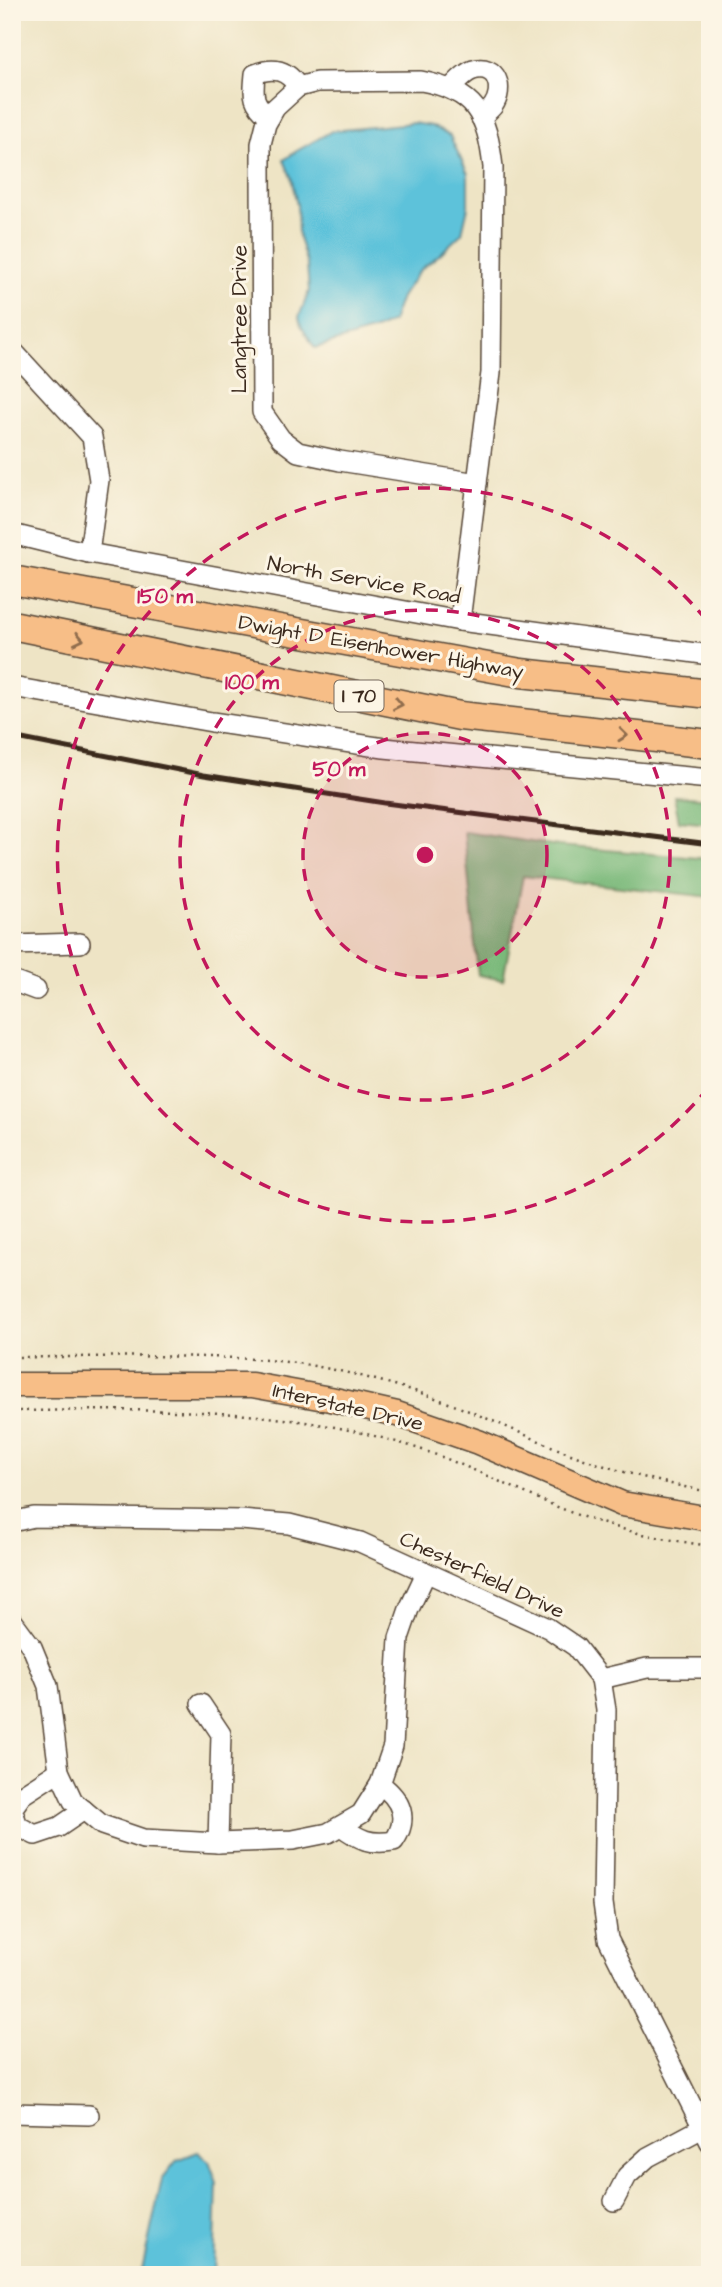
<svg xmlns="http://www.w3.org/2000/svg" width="722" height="2287" font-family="'Architects Daughter',sans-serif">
<rect width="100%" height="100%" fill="#fcf5e5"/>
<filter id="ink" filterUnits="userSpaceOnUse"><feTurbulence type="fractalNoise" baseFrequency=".0143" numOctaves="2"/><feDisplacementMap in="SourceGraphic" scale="14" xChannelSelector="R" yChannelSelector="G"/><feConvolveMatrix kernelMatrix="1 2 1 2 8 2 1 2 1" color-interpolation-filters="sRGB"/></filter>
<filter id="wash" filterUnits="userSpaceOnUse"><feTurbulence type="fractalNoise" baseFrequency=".00686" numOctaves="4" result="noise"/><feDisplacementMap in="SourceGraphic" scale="28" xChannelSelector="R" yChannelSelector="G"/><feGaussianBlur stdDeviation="1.57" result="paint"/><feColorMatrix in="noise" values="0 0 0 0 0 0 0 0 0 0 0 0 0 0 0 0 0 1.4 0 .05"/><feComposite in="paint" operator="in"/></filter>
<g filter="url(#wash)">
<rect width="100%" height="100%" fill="#eee4c5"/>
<g fill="#7ab97a" stroke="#5a724c" stroke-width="2">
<polygon points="674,796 710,799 710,824 679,821"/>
<polygon points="464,832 559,846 710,859 710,897 523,876 503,980 478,975"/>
</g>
<g fill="#5dc2da" stroke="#4c767c" stroke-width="2">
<polygon points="413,123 431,126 450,136 468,174 468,207 462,233 439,255 420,270 401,297 392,322 378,329 315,348 301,326 299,317 309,291 307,265 298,234 297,205 291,177 284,160 295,152 332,131"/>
<polygon points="198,2152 209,2161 217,2183 214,2275 141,2275 162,2179 177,2160"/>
</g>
</g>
<g filter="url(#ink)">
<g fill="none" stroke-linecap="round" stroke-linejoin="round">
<defs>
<g id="minor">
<path d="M421,81C476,91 487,115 493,167L491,373L477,483L340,461L298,452L281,439L262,412L261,169V144L266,124L275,108L298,87L317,82Z"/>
<path d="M451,88C457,82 464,73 473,70C497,63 505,89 493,106C490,110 484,114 481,118"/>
<path d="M270,117C252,103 253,96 255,74C273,67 287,69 298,87"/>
<polyline points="12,350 92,437 99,480 89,553"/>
<polyline points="12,534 89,553 460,621 710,655"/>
<polyline points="460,621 477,483"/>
<polyline points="12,687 212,722 384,748 710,779"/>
<polyline points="12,945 80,943"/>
<polyline points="12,981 36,990"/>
<polyline points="12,1522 34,1517 241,1520 289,1524 360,1542 548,1628 576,1647 601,1679 606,1710 603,1903 608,1939 710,2142"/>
<polyline points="12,1620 32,1647 48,1686 59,1771 73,1801 102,1825 143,1839 218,1843 293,1840 328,1833 361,1814 380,1784 393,1746 399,1638 409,1609 426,1573"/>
<polyline points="601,1679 647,1668 710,1668"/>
<polyline points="201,1704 221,1734 218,1843"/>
<polyline points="59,1771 22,1795 12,1809 18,1826 35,1835 59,1827 84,1810"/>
<path d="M341,1826C360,1840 370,1845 394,1841C409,1819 402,1800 380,1784"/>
<polyline points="12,2113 89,2115"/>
<polyline points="614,2201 627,2176 648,2157 710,2124"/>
</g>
<polyline id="major" points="12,1385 252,1385 330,1399 397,1414 478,1442 622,1504 710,1519"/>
<g id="highway">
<polyline points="12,580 521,673 710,694"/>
<polyline points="12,625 460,716 710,744"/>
</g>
</defs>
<use href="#minor" stroke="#564637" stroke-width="22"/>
<use href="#major" stroke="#564637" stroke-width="27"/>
<use href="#highway" stroke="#564637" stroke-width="31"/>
<g stroke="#564637" stroke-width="2.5" stroke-dasharray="2 5" stroke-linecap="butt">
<path d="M12,1357C100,1358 192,1353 278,1361C319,1365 359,1375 398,1386C451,1401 501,1425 551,1446C603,1468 656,1482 710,1492"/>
<path d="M12,1411C141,1410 268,1405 393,1441C453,1457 508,1487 565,1510C611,1529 661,1539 710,1546"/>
</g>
<use href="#minor" stroke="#fff" stroke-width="19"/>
<use href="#major" stroke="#f7be87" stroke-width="24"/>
<use href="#highway" stroke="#f7be87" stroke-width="28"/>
<polyline stroke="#3b2a1e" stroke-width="5" points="12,737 204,775 385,803 710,844"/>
</g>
<defs><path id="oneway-chevron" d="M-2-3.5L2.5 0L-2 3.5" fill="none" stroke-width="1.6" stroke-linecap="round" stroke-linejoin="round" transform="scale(1.75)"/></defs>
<g stroke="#906d4d">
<use href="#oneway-chevron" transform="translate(79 639) rotate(12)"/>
<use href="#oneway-chevron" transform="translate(398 704) rotate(11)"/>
<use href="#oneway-chevron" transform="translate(623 735) rotate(6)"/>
</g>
</g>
<circle cx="425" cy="855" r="122" fill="#c2185b" fill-opacity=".12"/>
<g fill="none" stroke="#c2185b" stroke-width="3.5" stroke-dasharray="12 9">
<circle cx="425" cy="855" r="122"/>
<circle cx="425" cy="855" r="245"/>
<path d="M708 1088A367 367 0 1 1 708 622"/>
</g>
<g text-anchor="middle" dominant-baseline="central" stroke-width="6" stroke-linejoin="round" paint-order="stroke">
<rect fill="#fcf5e5" stroke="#75675a" stroke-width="2" x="334.5" y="680.5" width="49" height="31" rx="5"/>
<g font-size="19" font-weight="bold" fill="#3b2a1e">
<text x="359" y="696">I 70</text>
</g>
<g font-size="21" fill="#3b2a1e" stroke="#fcf5e5">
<text transform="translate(239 319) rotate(-90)">Langtree Drive</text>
<text transform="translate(364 580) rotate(10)">North Service Road</text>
<text transform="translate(381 647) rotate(10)">Dwight D Eisenhower Highway</text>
<text transform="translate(348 1407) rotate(13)">Interstate Drive</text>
<text transform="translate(482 1575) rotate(25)">Chesterfield Drive</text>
</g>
</g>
<circle cx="425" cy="855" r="10" fill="#c2185b" stroke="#fcf5e5" stroke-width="3.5"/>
<g font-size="21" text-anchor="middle" font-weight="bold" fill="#c2185b" stroke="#fcf5e5" stroke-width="6" stroke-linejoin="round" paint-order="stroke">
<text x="165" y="603">150 m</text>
<text x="252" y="689">100 m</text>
<text x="339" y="776">50 m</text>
</g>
<rect width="722" height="2287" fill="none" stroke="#fcf5e5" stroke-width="42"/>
</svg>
